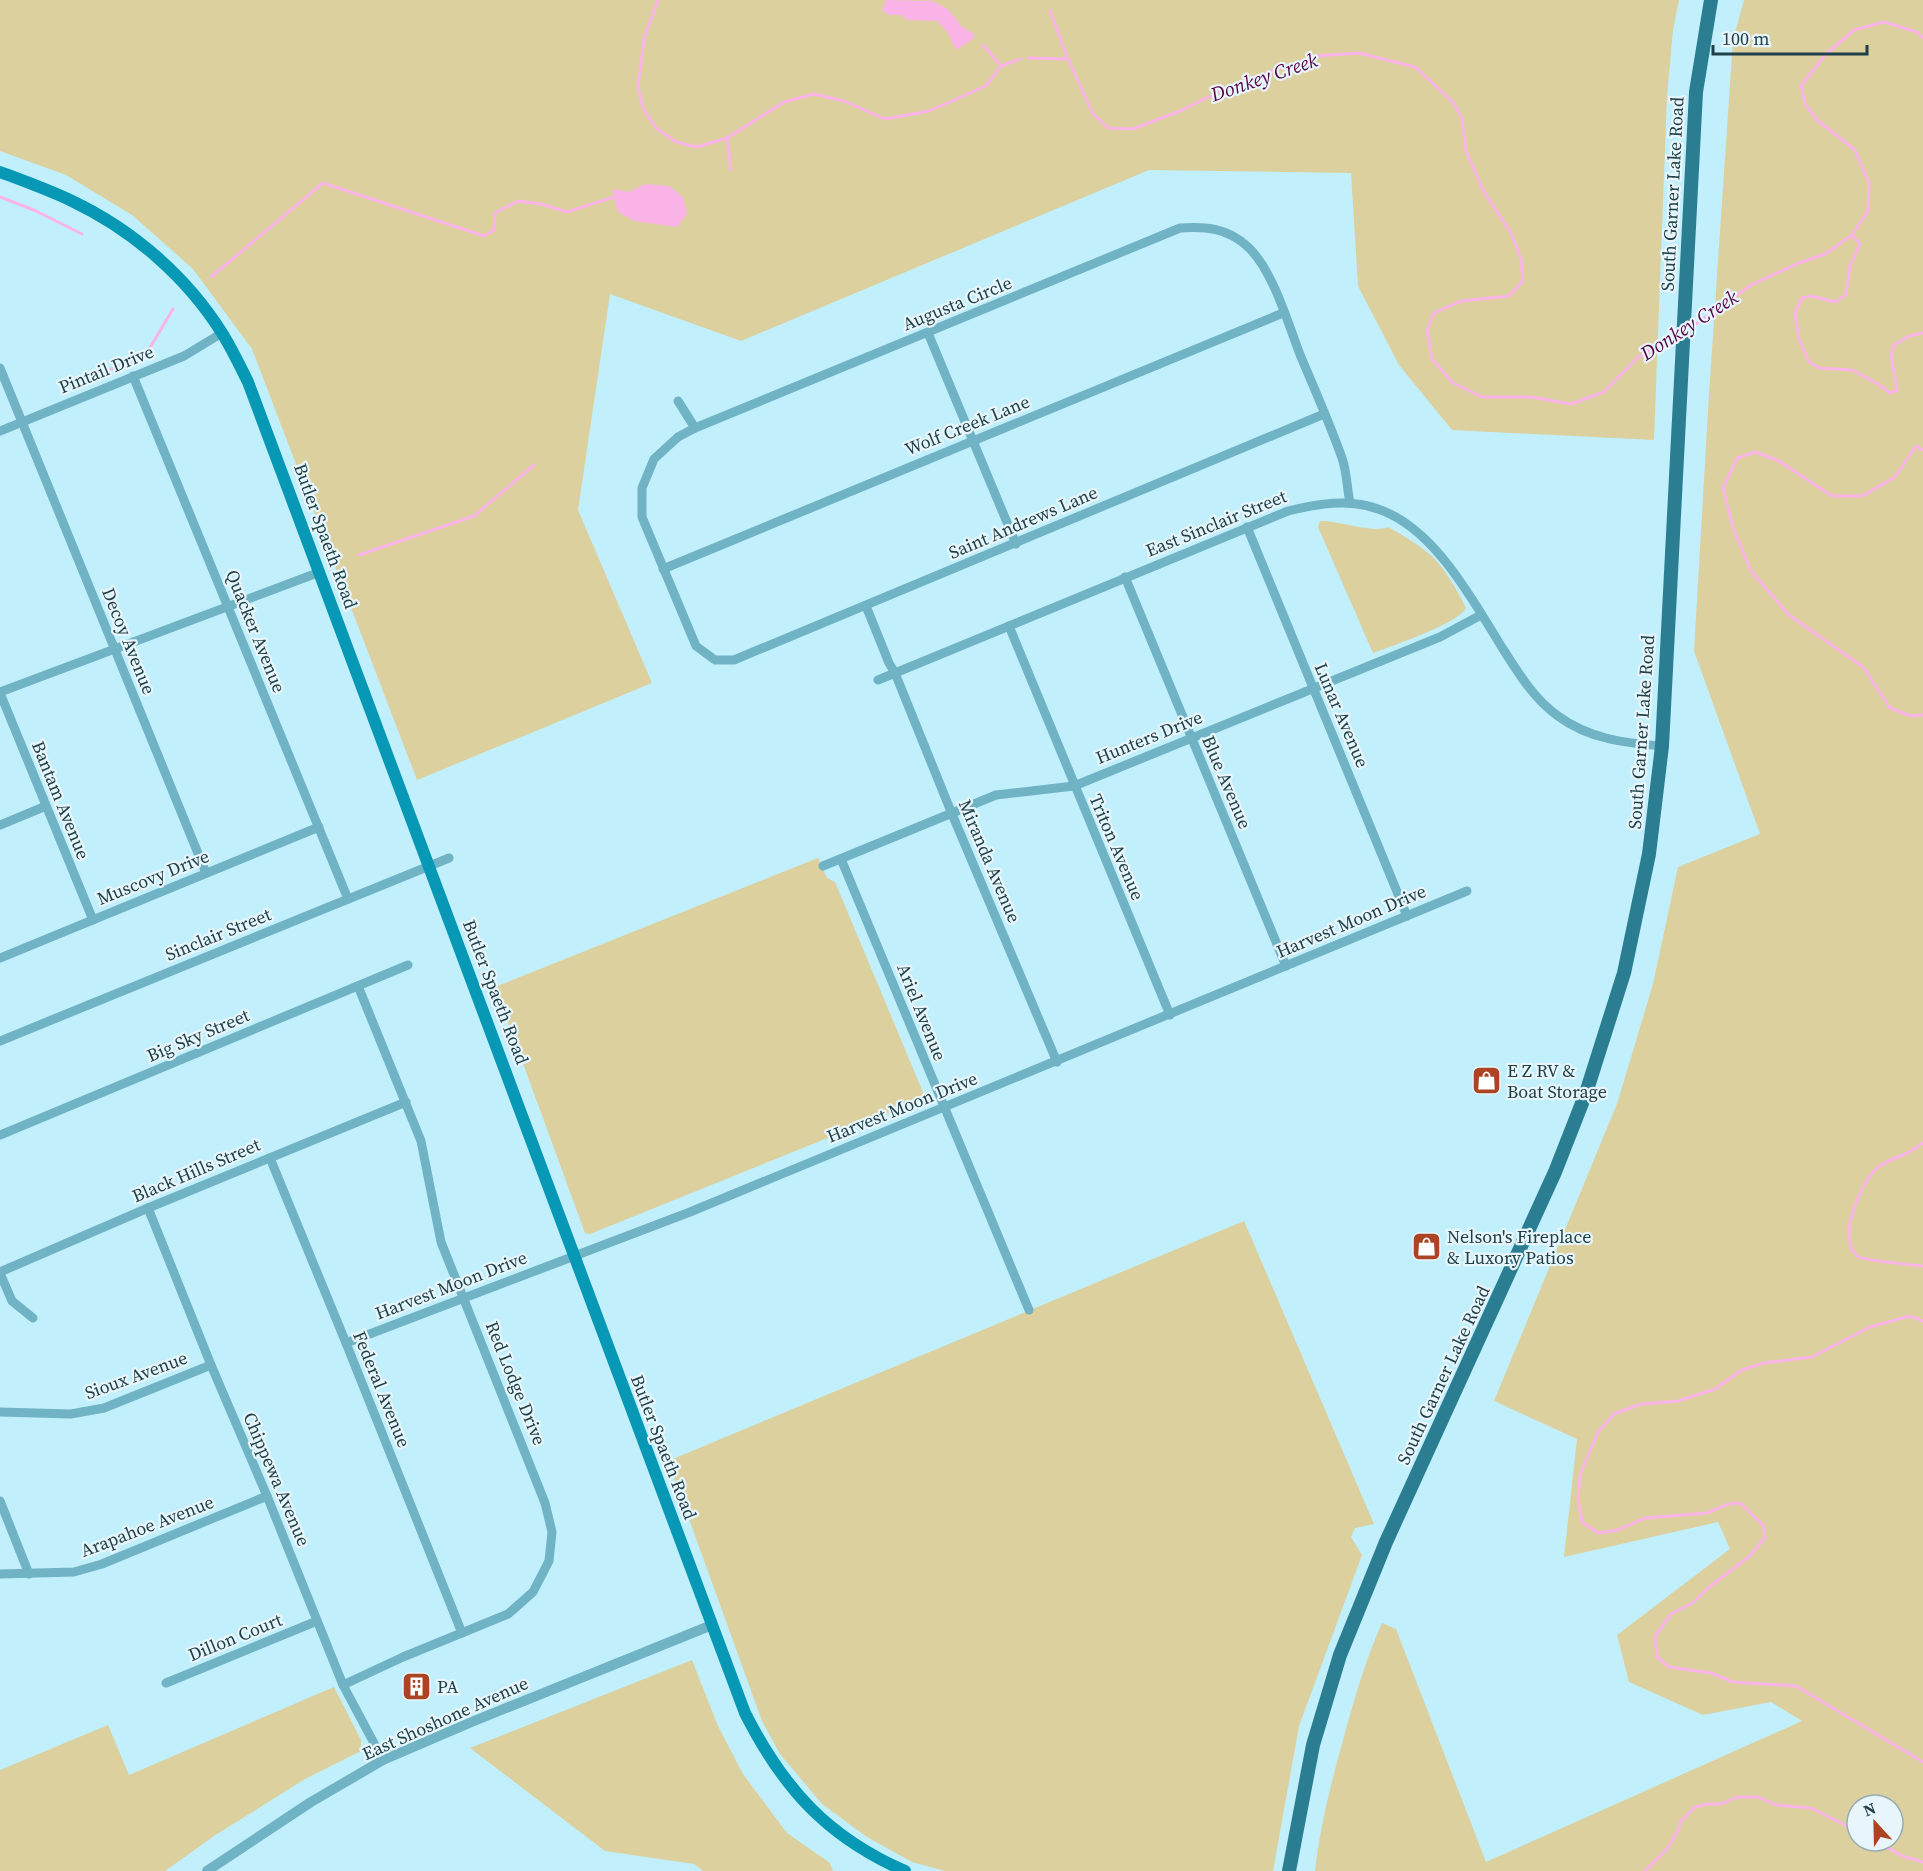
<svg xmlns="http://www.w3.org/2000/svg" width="1923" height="1871" font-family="'Source Serif 4',serif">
<rect width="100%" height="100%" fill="#c2effc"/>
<g fill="#dbd09e" fill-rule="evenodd">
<polygon points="0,0 1679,0 1673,30 1667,96 1654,440 1452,430 1399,365 1358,286 1351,173 1149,170 741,341 610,294 578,510 652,683 417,780 252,349 193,269 132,215 66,175 0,151"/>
<path d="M1744,0H1923V1871H1315C1320,1827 1331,1783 1343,1740C1354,1700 1365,1661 1382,1623L1396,1629L1486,1862L1802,1721L1771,1702L1703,1715L1629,1682L1617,1635L1730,1549L1718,1522L1564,1557L1577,1439L1494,1401L1617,1104L1653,984L1678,867L1760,834L1694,651L1709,394L1733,40ZM1857,1805H1893V1841H1857Z"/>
<path d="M1320,521C1337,520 1375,534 1388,527C1402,535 1416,543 1428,553C1444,566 1457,590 1466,608C1459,623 1392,646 1373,653L1318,527Z"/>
<polygon points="818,858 827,878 835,882 925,1097 922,1100 590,1234 585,1233 495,987"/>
<polygon points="1244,1221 1374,1524 1355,1528 1351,1537 1362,1555 1299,1726 1273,1871 945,1871 912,1862 867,1837 822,1804 780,1754 762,1721 668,1461"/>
<polygon points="692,1660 718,1726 743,1774 787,1833 830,1863 833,1871 703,1871 694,1864 605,1851 470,1748"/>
<polygon points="334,1687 361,1740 361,1751 305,1779 214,1836 165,1871 0,1871 0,1770 108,1725 129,1775"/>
</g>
<g fill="#fab4e7">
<polygon points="886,0 933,1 949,10 961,26 974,34 973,39 956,50 948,33 937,21 908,20 901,15 889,15 882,10"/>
<polygon points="645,184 669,186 683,197 687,214 677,227 634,221 618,212 612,189 629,192"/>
</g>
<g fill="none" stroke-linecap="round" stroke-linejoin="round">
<g stroke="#fab4e7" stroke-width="3">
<polyline points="658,0 644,39 638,86 643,108 656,128 676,142 697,147 727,138 784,102 814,94 844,101 885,119 929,111 986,86 1001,66 983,45"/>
<polyline points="1050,11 1068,59"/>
<polyline points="1028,58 1068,59 1093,114 1108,128 1133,129 1180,111 1235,84 1316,56 1359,53 1415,67 1453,102 1462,118 1466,151 1484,192 1511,233 1521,259 1523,281 1509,296 1461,301 1434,313 1427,330 1432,359 1453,383 1482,397 1531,397 1571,404 1604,392 1638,357 1678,335"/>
<polyline points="1001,66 1020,59"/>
<polyline points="727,138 731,170"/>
<polyline points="0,197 34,210 82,234"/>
<polyline points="1852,235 1860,244 1850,266 1846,295 1835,302 1811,296 1802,298 1795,313 1799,339 1809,362 1819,368 1852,370 1878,384 1890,393 1897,390 1891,355 1894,345 1909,336 1923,333"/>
<polyline points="211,277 323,183 484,236 494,230 495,213 518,201 541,204 567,212 614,197"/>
<polyline points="1689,329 1751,285 1799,263 1825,254 1852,235 1868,211 1869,183 1855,150 1817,120 1805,104 1801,86 1825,55 1854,30 1884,22 1917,32 1923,38"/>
<polyline points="111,369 135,360 148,351 173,309"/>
<polyline points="1923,450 1916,446 1895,477 1862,496 1832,496 1779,461 1756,452 1737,458 1723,488 1733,528 1751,571 1789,615 1863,667 1890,708 1911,716 1923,715"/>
<polyline points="359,555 474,516 534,465"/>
<path d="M1923,1143C1917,1147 1910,1152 1903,1155C1893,1159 1883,1162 1875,1170C1860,1185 1835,1242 1859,1257C1865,1260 1913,1265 1923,1266"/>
<polyline points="1923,1321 1910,1316 1870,1327 1812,1357 1764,1363 1742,1370 1715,1389 1678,1401 1641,1404 1614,1414 1598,1432 1580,1475 1578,1499 1582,1522 1598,1533 1618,1530 1645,1518 1707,1513 1728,1504 1740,1503 1763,1525 1765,1537 1751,1555 1708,1588 1694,1602 1671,1614 1655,1636 1657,1657 1669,1667 1711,1673 1733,1682 1796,1686 1923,1762"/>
<polyline points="1876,1841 1902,1856 1923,1862"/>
<polyline points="1645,1871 1667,1849 1679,1829 1680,1822 1695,1807 1707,1804 1721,1804 1737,1797 1758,1797 1776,1805 1811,1808 1857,1831"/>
</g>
<g stroke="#6fb3c5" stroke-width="9">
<polyline points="928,333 1016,544"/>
<polyline points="0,368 206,873"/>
<polyline points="133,376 348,899"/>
<polyline points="678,401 695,428"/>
<path d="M1324,414L734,660H715L696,646L642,517V488L654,459L678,437L695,428L1180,228C1205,226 1228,228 1248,247C1273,270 1288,324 1301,357C1315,390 1330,424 1342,458C1347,472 1347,489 1350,503"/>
<polyline points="0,431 184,356 222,333"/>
<polyline points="1247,527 1407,916"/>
<polyline points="663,569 1283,313"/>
<polyline points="1125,577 1286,966"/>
<polyline points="866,606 889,663 895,673 952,814 1057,1062"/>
<polyline points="1009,626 1170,1015"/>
<path d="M878,680L1288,511C1317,504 1349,498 1378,509C1435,528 1473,601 1503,649C1519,674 1534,699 1558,716C1589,739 1625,743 1662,746"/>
<polyline points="0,692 320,572"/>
<polyline points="0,693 93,920"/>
<polyline points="0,825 46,806"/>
<polyline points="841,859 1029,1310"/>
<polyline points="823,866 996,795 1074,786 1440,637 1481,615"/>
<polyline points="0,958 319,827"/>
<polyline points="0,1041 449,858"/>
<polyline points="0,1135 408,965"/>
<polyline points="270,1158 346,1343 462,1633"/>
<polyline points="148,1208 211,1365 267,1496 343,1685 383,1760"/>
<polyline points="0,1272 148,1208 406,1102"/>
<polyline points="0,1273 12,1301 33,1318"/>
<polyline points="346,1343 690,1212 1467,891"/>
<polyline points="0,1412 71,1414 104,1408 211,1365"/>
<polyline points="0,1501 29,1574"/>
<polyline points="0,1574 74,1572 102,1564 267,1496"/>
<polyline points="166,1683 317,1621"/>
<polyline points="343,1685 403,1657 508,1614 533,1592 549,1561 552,1532 545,1503 441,1242 421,1141 358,986"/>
</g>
<polyline stroke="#6fb3c5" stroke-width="10" points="207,1871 311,1802 383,1760 474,1721 712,1625"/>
<path stroke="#0698b4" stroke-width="12" d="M0,172C24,181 49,190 72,201C133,230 187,277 222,333C232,349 240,366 248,382L745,1713C783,1788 827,1837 905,1871"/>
<polyline stroke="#2b7e92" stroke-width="14" points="1289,1871 1313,1745 1340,1655 1386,1542 1555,1172 1586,1093 1624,973 1649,854 1662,746 1696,92 1711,0"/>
</g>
<defs>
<symbol id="shop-square" viewBox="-11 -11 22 22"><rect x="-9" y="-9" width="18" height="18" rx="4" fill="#ac4424" stroke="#e8f6fb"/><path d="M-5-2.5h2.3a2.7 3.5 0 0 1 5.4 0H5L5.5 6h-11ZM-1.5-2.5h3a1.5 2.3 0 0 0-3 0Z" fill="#fff"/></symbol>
<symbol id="building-square" viewBox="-11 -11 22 22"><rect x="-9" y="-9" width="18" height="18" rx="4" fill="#ac4424" stroke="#e8f6fb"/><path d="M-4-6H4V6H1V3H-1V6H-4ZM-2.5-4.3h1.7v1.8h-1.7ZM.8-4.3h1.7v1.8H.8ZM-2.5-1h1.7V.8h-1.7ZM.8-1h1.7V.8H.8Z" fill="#fff"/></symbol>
</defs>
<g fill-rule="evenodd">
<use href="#shop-square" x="1470" y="1064" width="33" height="33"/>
<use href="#shop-square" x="1410" y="1230" width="33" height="33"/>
<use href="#building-square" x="400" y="1670" width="33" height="33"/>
</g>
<g text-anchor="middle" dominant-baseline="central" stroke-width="4.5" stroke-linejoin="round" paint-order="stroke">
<g font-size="18" fill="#1f4048" stroke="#e8f6fb">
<text transform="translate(1672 194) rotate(-87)">South Garner Lake Road</text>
<text transform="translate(957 303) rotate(-22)">Augusta Circle</text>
<text transform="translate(106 369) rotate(-22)">Pintail Drive</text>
<text transform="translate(967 425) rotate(-22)">Wolf Creek Lane</text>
<text transform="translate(1023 522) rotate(-23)">Saint Andrews Lane</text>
<text transform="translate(1216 523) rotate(-22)">East Sinclair Street</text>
<text transform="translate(326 536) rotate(70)">Butler Spaeth Road</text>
<text transform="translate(256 631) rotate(68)">Quacker Avenue</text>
<text transform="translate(129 641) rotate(68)">Decoy Avenue</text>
<text transform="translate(1342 715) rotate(67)">Lunar Avenue</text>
<text transform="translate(1641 732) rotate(-86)">South Garner Lake Road</text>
<text transform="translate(1149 737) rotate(-22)">Hunters Drive</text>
<text transform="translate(1227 782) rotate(67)">Blue Avenue</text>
<text transform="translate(61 800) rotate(68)">Bantam Avenue</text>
<text transform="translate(1117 847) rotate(67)">Triton Avenue</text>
<text transform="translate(990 861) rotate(67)">Miranda Avenue</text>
<text transform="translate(153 877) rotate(-22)">Muscovy Drive</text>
<text transform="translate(1351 921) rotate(-23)">Harvest Moon Drive</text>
<text transform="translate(218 934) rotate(-22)">Sinclair Street</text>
<text transform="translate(496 992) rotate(69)">Butler Spaeth Road</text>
<text transform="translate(922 1012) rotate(68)">Ariel Avenue</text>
<text transform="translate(198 1035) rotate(-23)">Big Sky Street</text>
<text transform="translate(902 1107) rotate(-22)">Harvest Moon Drive</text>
<text transform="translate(196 1170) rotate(-23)">Black Hills Street</text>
<text transform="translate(451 1285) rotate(-21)">Harvest Moon Drive</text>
<text transform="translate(136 1375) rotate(-20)">Sioux Avenue</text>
<text transform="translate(1443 1375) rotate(-65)">South Garner Lake Road</text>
<text transform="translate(516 1383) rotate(68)">Red Lodge Drive</text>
<text transform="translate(382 1389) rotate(68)">Federal Avenue</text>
<text transform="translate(664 1447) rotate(69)">Butler Spaeth Road</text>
<text transform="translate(277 1479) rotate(67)">Chippewa Avenue</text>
<text transform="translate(147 1526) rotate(-21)">Arapahoe Avenue</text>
<text transform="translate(235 1637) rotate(-22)">Dillon Court</text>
<text transform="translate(445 1718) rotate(-24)">East Shoshone Avenue</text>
</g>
<g font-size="18" fill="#1f4048" stroke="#e8f6fb" text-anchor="start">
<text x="1507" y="1070">E Z RV &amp;<tspan x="1507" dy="21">Boat Storage</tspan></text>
<text x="1447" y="1236">Nelson's Fireplace<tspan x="1447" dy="21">&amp; Luxory Patios</tspan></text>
<text x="437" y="1686">PA</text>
</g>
<g font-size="20" font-style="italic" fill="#58054a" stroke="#e8f6fb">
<text transform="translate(1264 77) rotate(-19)">Donkey Creek</text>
<text transform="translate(1689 325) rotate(-33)">Donkey Creek</text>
</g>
</g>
<g transform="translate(1875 1823) rotate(338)"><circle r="28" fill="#e8f6fb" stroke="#98adb3" stroke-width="1.5"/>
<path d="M0-4.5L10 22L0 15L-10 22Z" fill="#ac4424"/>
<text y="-9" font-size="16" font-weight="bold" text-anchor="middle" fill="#1f4048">N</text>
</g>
<path d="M1713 45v9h154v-9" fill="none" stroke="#1f4048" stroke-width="3"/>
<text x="1722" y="45" font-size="18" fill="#1f4048" stroke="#e8f6fb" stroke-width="4.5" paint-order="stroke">100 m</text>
</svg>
